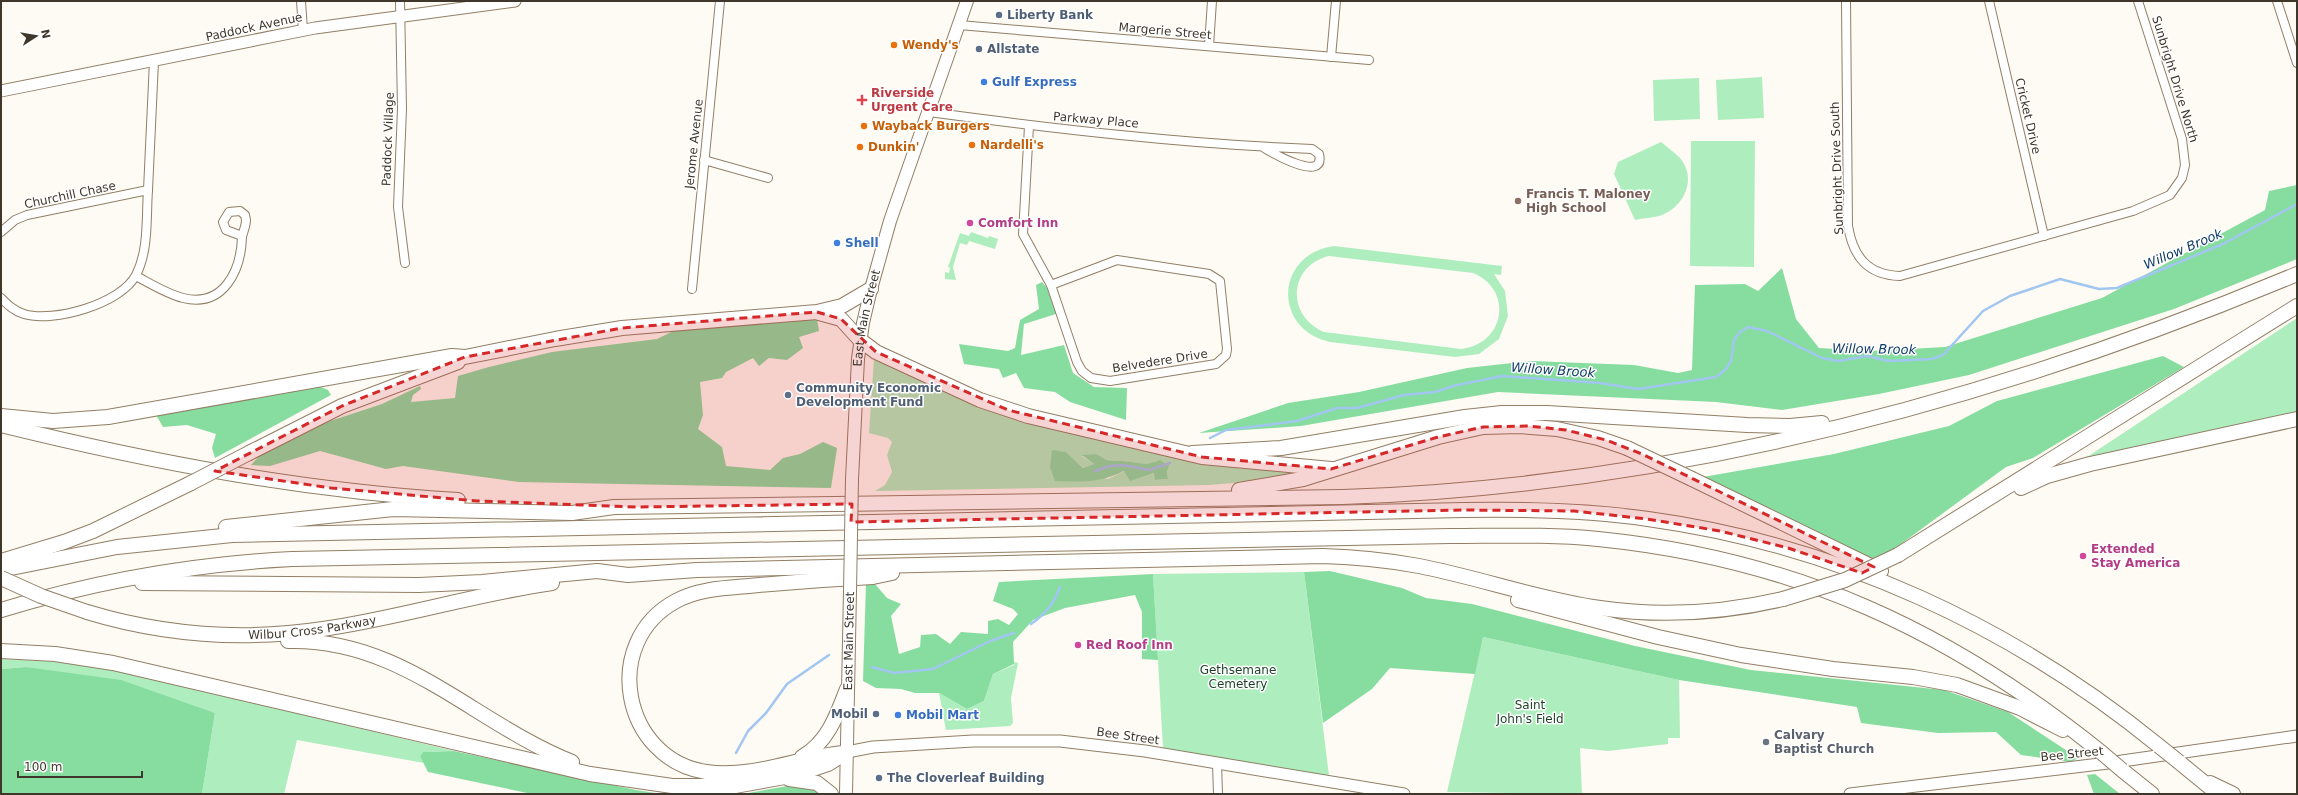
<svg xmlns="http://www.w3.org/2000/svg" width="2298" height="795" font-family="'DejaVu Sans',sans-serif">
<rect width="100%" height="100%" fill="#fefaf4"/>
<g fill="#aeeebe" fill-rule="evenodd">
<polygon points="1762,77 1764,118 1718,120 1716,80"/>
<polygon points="1699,78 1700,119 1654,121 1653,80"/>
<polygon points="1691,141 1755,141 1754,267 1690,266"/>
<path d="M1661,142C1667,147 1674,152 1680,158C1697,178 1685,206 1662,215C1654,218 1643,218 1635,220L1614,174L1618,162Z"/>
<polygon points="971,232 988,238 989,236 998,239 995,249 969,241 967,245 960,243 953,267 956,280 945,279 945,272 949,273 950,268 948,267 960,233 969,236"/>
<path d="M1334,246L1502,266L1501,275L1494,274L1505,291L1508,316L1499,339L1479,354L1455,357L1330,342C1272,329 1275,254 1334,246ZM1329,256L1473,273C1514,290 1505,344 1461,349L1324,332C1286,316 1288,266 1329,256Z"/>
<polygon points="2297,318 2297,414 2084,459"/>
<path d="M874,359H877L1032,423L1181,459L1214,465L1288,470L1289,474L1245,482L1209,485L875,491L885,485L892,472L887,455L892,442L888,438L869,433ZM1066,452L1083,468L1094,464L1082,456L1097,454C1111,464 1109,459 1123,461C1137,463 1140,465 1155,463L1167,471L1168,479L1156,480L1155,473L1130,480L1125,471L1108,479L1050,467Z"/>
<polygon points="1304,572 1329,776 1163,748 1153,574"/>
<polygon points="1483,637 1679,680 1680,738 1668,738 1668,744 1608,751 1580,748 1582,794 1447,792"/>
<polygon points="1,659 68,662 117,670 454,751 423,752 420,756 424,763 297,740 284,794 202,794 215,713 26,667 1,669"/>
<polygon points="1014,662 1018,663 1011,698 1013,723 1010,726 946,730 939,693 967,709 984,701 993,674 1014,665"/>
</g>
<g fill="#87dda0">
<polygon points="2297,185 2297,259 2174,309 1969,375 1879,394 1782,410 1716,402 1498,392 1301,426 1199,433 1288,403 1359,392 1467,368 1531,361 1634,365 1678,373 1692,370 1695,285 1745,284 1758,291 1782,268 1796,319 1819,348 1870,351 1945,347 2102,298 2265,210 2269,191"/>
<polygon points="1042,282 1047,288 1056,314 1024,324 1021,355 1064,345 1073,373 1094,387 1127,388 1126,420 1070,402 1055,392 1024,388 1016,373 1003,378 999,369 964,364 959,344 1008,351 1015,348 1020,320 1039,309 1036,285"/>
<polygon points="817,319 819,331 799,337 803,348 787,360 769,358 759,366 753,358 726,372 722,378 700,382 703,415 698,429 722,447 726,466 770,470 783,458 800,454 823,442 837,448 831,488 519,482 403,466 386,469 320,451 270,466 251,465 261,454 315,426 382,404 420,386 421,389 413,395 411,402 455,398 458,376 489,367 552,352 657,339 684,326"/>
<polygon points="2163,356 2184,367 2033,458 2006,467 1890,552 1874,560 1703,477 1834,454 1949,426 1997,401"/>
<polygon points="306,387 321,387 328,390 331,395 215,458 212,448 216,434 187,425 163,427 155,413"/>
<path d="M1052,450L1066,452L1083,468L1094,464L1082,455L1097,454C1111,464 1109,459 1123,461C1137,462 1146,467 1160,460L1169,466L1167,471L1168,479L1155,480L1154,473L1130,481L1124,471C1100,483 1082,482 1055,481L1050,467Z"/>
<polygon points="1330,571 1402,588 1426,598 1472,604 1635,646 1751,670 1944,690 2008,712 2078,758 2071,762 2021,755 1996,732 1938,733 1861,723 1857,707 1679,680 1483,637 1475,674 1390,668 1372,689 1323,723 1304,572"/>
<polygon points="1153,574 1158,660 1142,659 1142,612 1135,595 1065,608 1033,620 1013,642 1014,664 993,674 984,701 967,709 939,693 915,693 901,689 876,688 863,681 866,584 875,584 887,598 901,604 891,616 899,654 920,647 921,635 936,634 950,644 961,632 988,634 988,621 998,619 1009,625 1018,614 1013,609 993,601 999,582"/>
<polygon points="26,667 121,680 215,713 202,794 1,794 1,669"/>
<polygon points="454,751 636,790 661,794 532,794 428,772 420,756 423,752"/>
<polygon points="2095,774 2120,794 2094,794 2087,775"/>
<polygon points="793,785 809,787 818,794 743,794"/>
</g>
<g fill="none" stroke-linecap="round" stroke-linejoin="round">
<g stroke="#a1c6f0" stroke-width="2.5">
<polyline points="1210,438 1226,430 1297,421 1337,408 1357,408 1404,395 1435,392 1453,386 1502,376 1600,383 1638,389 1716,377 1726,369 1731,361 1734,340 1740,332 1748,327 1767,331 1822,358 1838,361 1867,356 1889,361 1932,359 1943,355 1983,311 2010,296 2060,279 2099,289 2117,288 2223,244 2297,204"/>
<polyline points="1095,471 1110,466 1123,465 1149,470 1170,463"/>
<path d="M1031,624C1045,614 1054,604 1060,587"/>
<polyline points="872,667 894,673 933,669 990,641 1014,633"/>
<polyline points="736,753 748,731 766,713 787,684 829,655"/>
</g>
<defs>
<g id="street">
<polyline points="301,1 303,30"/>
<polyline points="400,1 402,109 398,207 405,263"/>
<path d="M1846,1L1848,226C1853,256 1867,275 1900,276L2133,211L2170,195L2182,178L2185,165L2182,139L2138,1"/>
<polyline points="1989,1 2044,236"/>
<polyline points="2277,1 2297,63"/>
<polyline points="959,25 1369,60"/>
<polyline points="1209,46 1212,1"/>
<polyline points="1331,57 1336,1"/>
<path d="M929,112C1056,129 1184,144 1312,149L1319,154C1326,184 1270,152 1263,147"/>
<polyline points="1029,126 1023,234 1051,285"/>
<polyline points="704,160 768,178"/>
<polyline points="148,190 154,61"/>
<path d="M1,232L15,220L27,215L148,190C146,218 149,250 136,275C121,304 53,323 24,314C14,311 8,305 1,298"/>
<polygon points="1117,260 1209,274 1220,281 1227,349 1226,355 1216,364 1110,381 1091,378 1082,371 1077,362 1051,285"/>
<path d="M136,276C151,284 167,294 183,298C224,308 241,270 242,237C243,232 246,226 246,220L245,215L240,211L229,212L223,222L226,230L242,236"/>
<polyline points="692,289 720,1"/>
<polyline points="1217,763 1218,794"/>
</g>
<g id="secondary">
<polyline points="1,91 315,28 515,1"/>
<polyline points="847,752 873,747 973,741 1060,741 1145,751 1404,794"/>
<polyline points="1850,794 2108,763 2297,736"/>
</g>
<g id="primary">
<path id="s1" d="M852,479L858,359L863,323L871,289L890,221L967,1"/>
<path id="s2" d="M846,794L850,591"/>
</g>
<g id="highway">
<polyline points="819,313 841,319 860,340 876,352 980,400 1028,416 1202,457 1331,469"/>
<polyline points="1,416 53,421 108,417 452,356 465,357 555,339 622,328 817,312 842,306 871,289"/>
<path d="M1,425C151,462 303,491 458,500"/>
<polyline points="249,453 342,406 458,362"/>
<polyline points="1192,453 1281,448 1465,417 1502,413 1547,413 1747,425 1790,426 1822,423"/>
<polyline points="1692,479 1881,571"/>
<polyline points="2021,488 2047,476 2090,464 2297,419"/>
<polyline points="1239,490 1303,479 1438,437 1483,427 1519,426 1557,429 1598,438 1627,448"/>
<path d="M226,527L393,509L572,513L614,507L1343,497C1672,486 1995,401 2297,274"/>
<polyline points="1898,555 2297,306"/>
<polyline points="1,561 64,542 93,531 191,483"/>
<path d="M1,570L117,547L232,535L1464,510C1525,509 1587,510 1648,519C1837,545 2012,626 2159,746"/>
<path d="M142,583L419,585L482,582L597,571L628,575L697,570L1323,556C1355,557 1387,560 1419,566C1480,578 1538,599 1600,608C1661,617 1723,613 1783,599"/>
<polyline points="1518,600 1658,637 1741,655 1833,669 1913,677 1957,685 2020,708 2063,730"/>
<path d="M1,610C96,581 193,564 292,559L1450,536C1499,536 1549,534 1598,539C1796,559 1949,630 2102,753"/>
<path id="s3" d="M87,612C163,635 244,641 323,629C400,618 475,594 552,583"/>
<path d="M288,641C402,638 474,723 572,762"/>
<polyline points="1,651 55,654 113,663 590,774 672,786 735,786 796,775 828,764 847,752"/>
<path d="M843,753C798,757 753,779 706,772C622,759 600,642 676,601C698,589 725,588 749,586C790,582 832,579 873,577L892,573"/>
<path d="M802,757C828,742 837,715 847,689"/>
<polyline points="2179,762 2218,794"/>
<polyline points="2122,770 2152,794"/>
<polyline points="789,779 817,783 831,794"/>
<polyline points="2210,783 2233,794"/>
</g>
</defs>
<use href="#street" stroke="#917f66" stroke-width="10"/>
<use href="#secondary" stroke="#917f66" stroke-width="13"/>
<use href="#primary" stroke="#917f66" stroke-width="14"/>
<use href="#highway" stroke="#917f66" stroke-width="16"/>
<use href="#street" stroke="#fff" stroke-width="8"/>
<use href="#secondary" stroke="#fff" stroke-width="11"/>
<use href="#primary" stroke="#fff" stroke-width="12"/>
<use href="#highway" stroke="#fff" stroke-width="14"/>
<defs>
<polyline id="primary-bridge" points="850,591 852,479"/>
<g id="highway-bridge">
<polyline points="1627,448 1692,479"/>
<polyline points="191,483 249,453"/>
<polyline points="1,578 41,596 87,612"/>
<polyline points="1783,599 1845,580 1898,555"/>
<polyline points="2159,746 2179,762"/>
<polyline points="2102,753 2122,770"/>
</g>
</defs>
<use href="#primary-bridge" stroke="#917f66" stroke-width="14" stroke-linecap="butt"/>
<use href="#highway-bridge" stroke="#917f66" stroke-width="16" stroke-linecap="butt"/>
<use href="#primary-bridge" stroke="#fff" stroke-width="12"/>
<use href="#highway-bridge" stroke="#fff" stroke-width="14"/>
</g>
<path fill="#d62828" fill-opacity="0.2" stroke="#d62828" stroke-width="3" stroke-dasharray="8 5" stroke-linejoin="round" d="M817,312L841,319L876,352L1008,410L1202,457L1331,469L1438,437L1483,427L1529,426L1566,430L1606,440L1642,454L1874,567L1862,573L1788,548L1720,531L1647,519L1574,511L1464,510L851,522L852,504L637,507L477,501L331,488L215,471L342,406L465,357L622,328Z"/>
<g fill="#5c6f8a" stroke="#fff" stroke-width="1.5">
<circle cx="999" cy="15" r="4"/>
<circle cx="979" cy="49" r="4"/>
<circle cx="788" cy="395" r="4"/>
<circle cx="876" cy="714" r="4"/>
<circle cx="879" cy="778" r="4"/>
</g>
<g fill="#e8710a" stroke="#fff" stroke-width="1.5">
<circle cx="894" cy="45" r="4"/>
<circle cx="864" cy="126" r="4"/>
<circle cx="972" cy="145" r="4"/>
<circle cx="860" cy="147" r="4"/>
</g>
<g fill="#3f7fe0" stroke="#fff" stroke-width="1.5">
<circle cx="984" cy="82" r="4"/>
<circle cx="837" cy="243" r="4"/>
<circle cx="898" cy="715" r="4"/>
</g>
<path fill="#e0444e" stroke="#fff" stroke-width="1.5" d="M860 94h4v4h4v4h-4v4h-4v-4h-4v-4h4z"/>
<circle fill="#8d6e63" stroke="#fff" stroke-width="1.5" cx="1518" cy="201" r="4"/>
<g fill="#d1479c" stroke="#fff" stroke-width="1.5">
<circle cx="970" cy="223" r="4"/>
<circle cx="2083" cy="556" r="4"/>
<circle cx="1078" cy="645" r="4"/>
</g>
<circle fill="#6b7280" stroke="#fff" stroke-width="1.5" cx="1766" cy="742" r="4"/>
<g text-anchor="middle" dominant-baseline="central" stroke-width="3" stroke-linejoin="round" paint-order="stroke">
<g font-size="12" font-weight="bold" fill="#4e5e75" stroke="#fff" text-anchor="start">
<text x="1007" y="15">Liberty Bank</text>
<text x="987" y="49">Allstate</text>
<text x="796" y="388">Community Economic<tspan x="796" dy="14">Development Fund</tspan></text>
<text x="868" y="714" text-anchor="end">Mobil</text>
<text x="887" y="778">The Cloverleaf Building</text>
</g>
<g font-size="12" fill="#3f372c" stroke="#fff">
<text transform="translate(254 27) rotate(-12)">Paddock Avenue</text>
<text transform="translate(1165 31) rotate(5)">Margerie Street</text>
<text transform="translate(2175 79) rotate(73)">Sunbright Drive North</text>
<text transform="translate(2028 116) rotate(77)">Cricket Drive</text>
<text transform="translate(1096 120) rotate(5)">Parkway Place</text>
<text transform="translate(388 139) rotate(-88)">Paddock Village</text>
<text transform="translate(694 144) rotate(-84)">Jerome Avenue</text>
<text transform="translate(1837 168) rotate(-92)">Sunbright Drive South</text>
<text transform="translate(70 195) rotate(-12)">Churchill Chase</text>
<text stroke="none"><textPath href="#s1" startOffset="162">East Main Street</textPath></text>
<text transform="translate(1160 361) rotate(-9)">Belvedere Drive</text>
<text stroke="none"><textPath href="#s3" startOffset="228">Wilbur Cross Parkway</textPath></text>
<text stroke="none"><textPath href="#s2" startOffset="153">East Main Street</textPath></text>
<text transform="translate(1128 736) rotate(8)">Bee Street</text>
<text transform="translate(2072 754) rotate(-6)">Bee Street</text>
</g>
<g font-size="12" font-weight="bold" fill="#c56008" stroke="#fff" text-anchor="start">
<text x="902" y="45">Wendy's</text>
<text x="872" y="126">Wayback Burgers</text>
<text x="980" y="145">Nardelli's</text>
<text x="868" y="147">Dunkin'</text>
</g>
<g font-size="12" font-weight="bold" fill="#366cbe" stroke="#fff" text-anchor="start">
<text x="992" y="82">Gulf Express</text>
<text x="845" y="243">Shell</text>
<text x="906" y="715">Mobil Mart</text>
</g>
<g font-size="12" font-weight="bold" fill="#be3a42" stroke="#fff" text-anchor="start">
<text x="871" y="93">Riverside<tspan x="871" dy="14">Urgent Care</tspan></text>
</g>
<g font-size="12" font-weight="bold" fill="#785e54" stroke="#fff" text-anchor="start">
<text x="1526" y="194">Francis T. Maloney<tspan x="1526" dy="14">High School</tspan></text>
</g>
<g font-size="12" font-weight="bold" fill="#b23c85" stroke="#fff" text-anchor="start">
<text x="978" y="223">Comfort Inn</text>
<text x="2091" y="549">Extended<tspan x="2091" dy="14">Stay America</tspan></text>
<text x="1086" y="645">Red Roof Inn</text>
</g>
<g font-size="12" fill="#1a3e26" stroke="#fff">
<text x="1238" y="670">Gethsemane<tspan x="1238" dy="14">Cemetery</tspan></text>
<text x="1530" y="705">Saint<tspan x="1530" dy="14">John's Field</tspan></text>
</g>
<g font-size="12" font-weight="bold" fill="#5b616d" stroke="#fff" text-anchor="start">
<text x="1774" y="735">Calvary<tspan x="1774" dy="14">Baptist Church</tspan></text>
</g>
<g font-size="13" font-style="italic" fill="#103c67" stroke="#fff">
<text transform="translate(2183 249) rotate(-23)">Willow Brook</text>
<text transform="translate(1874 349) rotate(1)">Willow Brook</text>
<text transform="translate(1553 370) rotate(4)">Willow Brook</text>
</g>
</g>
<rect width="2298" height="795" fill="none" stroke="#3f372c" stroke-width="4"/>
<g transform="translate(36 36) rotate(78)" stroke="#ffffff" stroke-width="3" paint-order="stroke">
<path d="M0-3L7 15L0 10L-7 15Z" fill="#3f372c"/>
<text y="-6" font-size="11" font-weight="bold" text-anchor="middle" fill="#3f372c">N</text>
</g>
<path d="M18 771v6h124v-6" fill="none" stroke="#3f372c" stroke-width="2"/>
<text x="24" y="771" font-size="12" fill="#3f372c" stroke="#ffffff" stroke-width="3" paint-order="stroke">100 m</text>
</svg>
